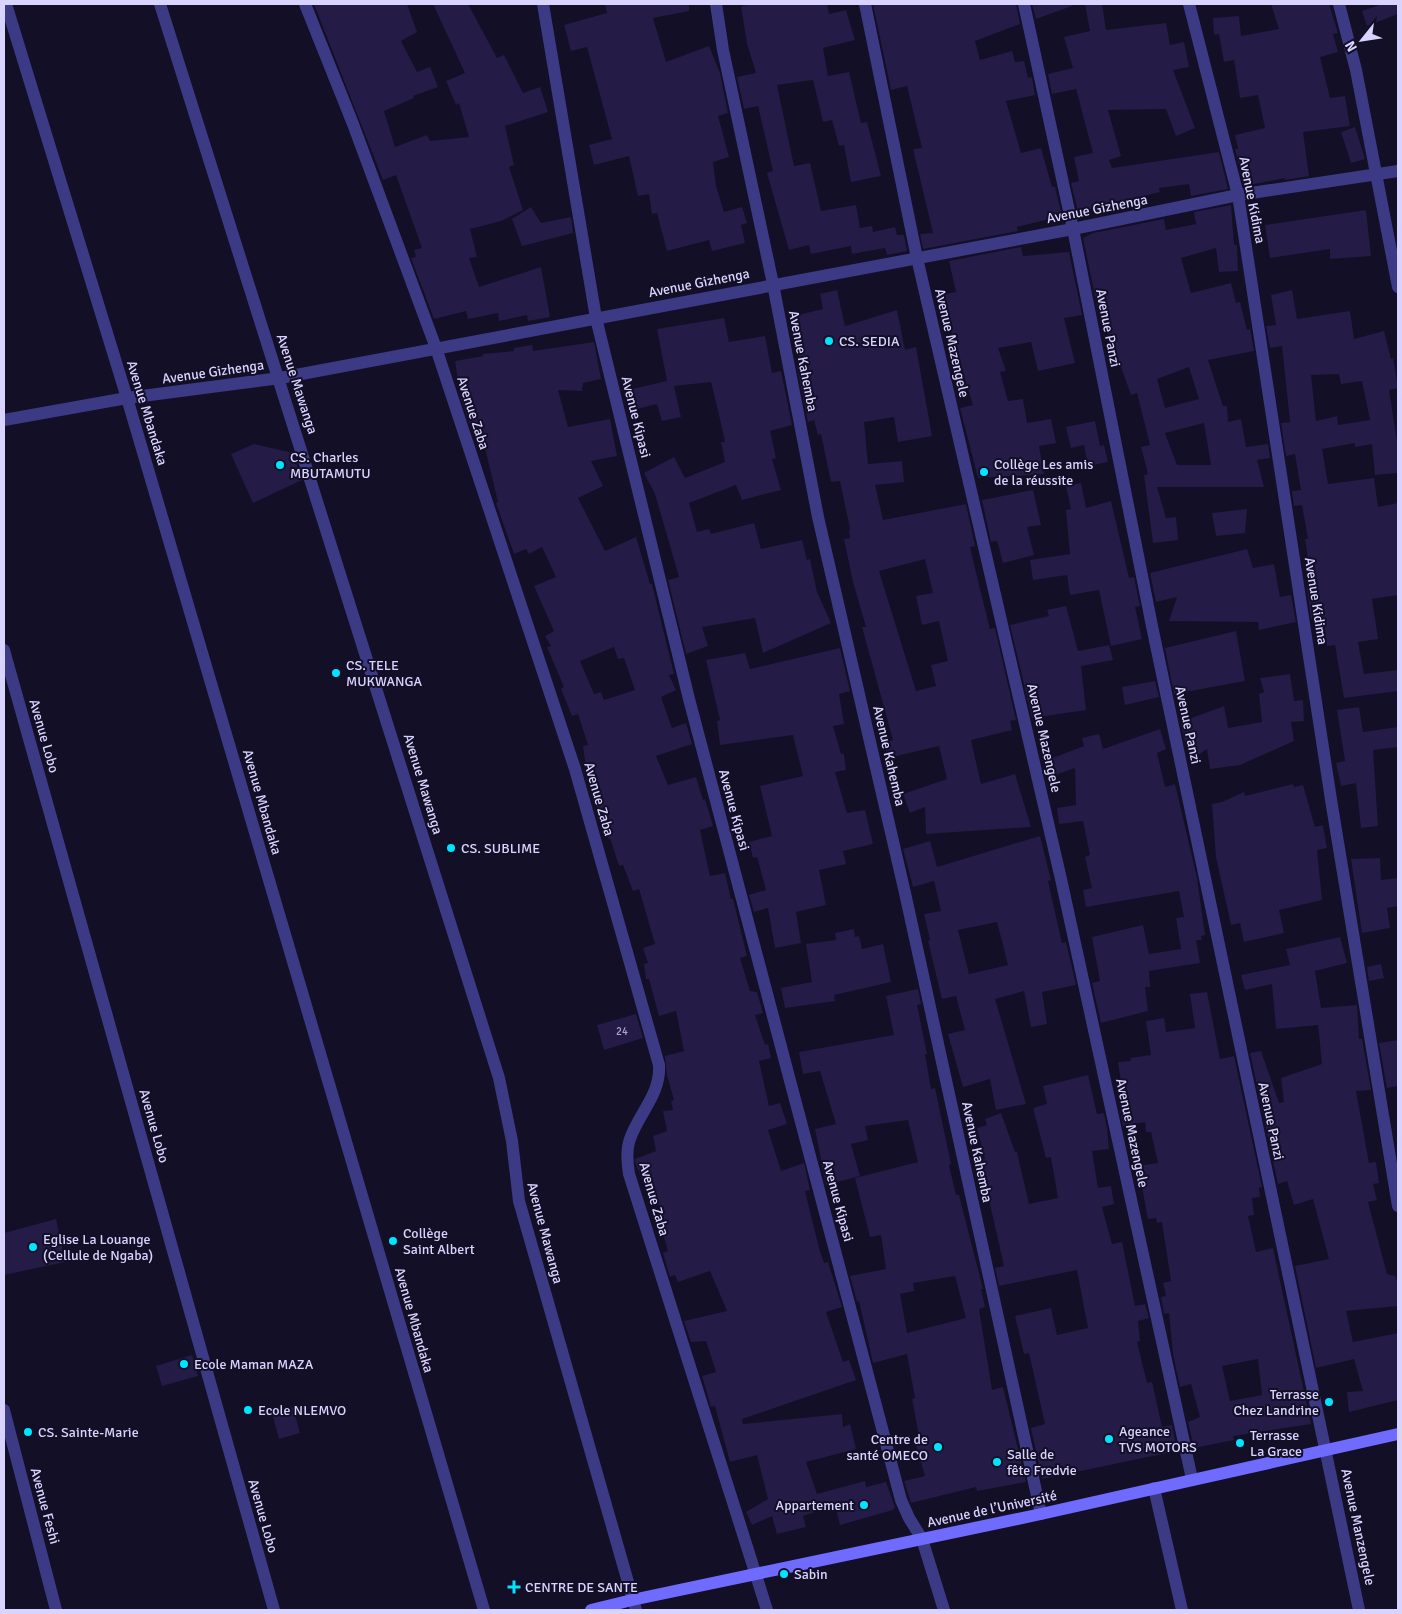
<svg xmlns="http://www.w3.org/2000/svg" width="1402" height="1614" font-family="Signika,sans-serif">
<rect width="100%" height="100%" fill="#130f26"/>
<g fill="#241b47" fill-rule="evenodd">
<polygon points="314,4 407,4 417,32 401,41 417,72 430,67 438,87 413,96 414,98 384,111 395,147 427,135 430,141 469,137 459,103 456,105 446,81 465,73 433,4 468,4 497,58 504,55 523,93 540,87 548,112 505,126 514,165 509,167 523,210 501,221 470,229 477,257 469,258 479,287 541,267 550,317 528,321 527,315 499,321 498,313 468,319 466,311 434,319 411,258 416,257 414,250 422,248 396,175 383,180"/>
<polygon points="605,4 689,4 689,11 653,18 666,62 709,46 720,73 728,113 718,116 729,157 713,162 716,186 724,212 742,207 747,223 741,225 745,243 712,251 709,240 667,251 657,213 652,214 649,194 638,196 629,156 594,165 589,145 612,139 587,47 571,51 564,25 607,13"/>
<polygon points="755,4 827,4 829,14 846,10 855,40 823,48 828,76 849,72 861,123 867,122 881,176 851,182 844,145 839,146 832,120 823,122 813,80 777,85 794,166 810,163 821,211 856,205 860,228 872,226 873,232 895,227 897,235 904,235 907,251 887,255 885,248 852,254 851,246 811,254 809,245 789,250 767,173 773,171 758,106 744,109 737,77 756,73 747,44 741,6"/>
<polygon points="873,4 1016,4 1020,24 975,41 980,60 1012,51 1015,62 1024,61 1028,78 1032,77 1035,95 1006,101 1021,153 1041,148 1052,187 1055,187 1062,216 1017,227 1018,231 923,249 920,234 933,233 913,149 922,148 907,86 891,90"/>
<polygon points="1032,4 1071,4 1072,6 1036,19"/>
<polygon points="1085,4 1102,4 1106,30 1166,23 1170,45 1184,42 1189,67 1173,70 1195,128 1176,136 1166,109 1108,110 1121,156 1109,160 1112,168 1219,152 1228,189 1191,196 1189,184 1159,188 1160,192 1078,212 1071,183 1079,181 1074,157 1093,153 1076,89 1052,94 1048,74 1073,68 1064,37 1090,31"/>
<polygon points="1271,4 1329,4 1338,33 1333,34 1338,52 1320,57 1330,98 1345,96 1350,126 1303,132 1309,176 1285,180 1285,178 1244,186 1235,149 1238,149 1235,135 1265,128 1258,95 1240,98 1234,60 1224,62 1219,34 1214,35 1213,18 1239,16 1241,36 1279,29"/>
<polygon points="1382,4 1398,4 1398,14 1367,26 1362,11"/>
<polygon points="1355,127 1365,159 1351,163 1341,132"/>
<path d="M1231,205L1234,245H1237L1238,271L1219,272L1216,248L1181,258L1191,293L1231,283L1236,303L1240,302L1247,330L1250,329L1254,351L1208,360L1223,406H1227L1228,422L1241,419L1246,447L1268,444L1270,458L1257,460L1264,487H1157L1166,518L1176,517L1178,540L1153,543L1144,475L1148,474L1141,447L1150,445L1137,393L1131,395L1116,353L1113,354L1102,310L1098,311L1083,238L1093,233L1164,219L1166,230L1196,224L1194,212ZM1189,367L1199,399L1165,408L1157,379ZM1204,423L1211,465H1177L1165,433Z"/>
<polygon points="531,207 541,223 571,217 573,233 522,246 512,219"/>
<polygon points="1366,210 1371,256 1330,259 1330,249 1270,258 1265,225"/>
<polygon points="1021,247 1023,256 1069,252 1082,315 1064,318 1075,363 1038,371 1031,342 998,348 1006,371 1000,372 1008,401 1023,399 1027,423 1051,419 1056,443 1039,446 1044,474 978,478 960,408 973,405 958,356 955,356 950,320 947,321 941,295 956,292 949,261"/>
<path d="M837,290L845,326L897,310L905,350L916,347L932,436L898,442L894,417L864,422L868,464L902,461L904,482L875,485L883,520L966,504L975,546L970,547L978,581L990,629L995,628L1016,720L1010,721L1012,730L971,740L981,784L1015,774L1031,827L926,834L925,807L910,813L903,794L947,779L939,746L888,758L884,743L893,740L862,627H866L853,582L844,539L850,538L849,529H850L840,481L831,482L821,434L818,435L814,420L808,422L797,367L801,366L790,317L823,309L820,294ZM925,559L933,593L916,596L922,625L939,621L948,661L931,665L936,686L916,691L879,571Z"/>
<path d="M1292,290L1297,319L1350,311L1354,339L1384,331L1391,359L1393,358L1398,388L1389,390L1398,448V473L1375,475L1372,444L1355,447V443L1322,449L1328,484L1374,478L1378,507L1398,503V595L1372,599L1378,639L1358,642L1364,674L1398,670V691L1344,698L1335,645L1327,646L1323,617L1311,619L1307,588L1312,585L1305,539H1308L1302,505L1294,506L1292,491L1301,490L1295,454L1286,456L1281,423L1290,422L1282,346L1270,348L1266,326L1276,325L1271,295ZM1339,374L1341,384L1362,381L1370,420L1338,425L1337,416L1316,421L1311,375Z"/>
<polygon points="724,318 729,342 765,336 772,373 781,371 792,425 770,431 776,458 772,459 781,490 742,500 736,485 689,503 697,532 709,529 711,534 754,523 761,549 802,540 807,560 810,559 817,592 831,623 763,653 755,618 702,627 708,646 686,654 668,580 679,577 655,494 644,473 674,457 685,478 725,462 721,442 725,442 719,415 711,382 674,386 681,417 662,421 657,404 633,410 628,390 667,381 657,329"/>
<path d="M594,342L601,379L583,383L582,391L558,390L568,427L610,419L617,456L591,461L603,486L578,498L605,551L636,537L650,584H652L674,674L669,675L676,690L661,697L672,728L686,723L692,744L656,756L668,785L696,777L703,800L705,799L713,826L700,830L710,876L725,873L731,899H733L747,956L740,958L750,991L757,992L763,1013L755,1015L765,1045L768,1044L771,1058L759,1061L769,1106L780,1103L787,1124L768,1130L781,1171L804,1163L810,1190L805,1191L819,1248L824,1263L828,1262L842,1307L826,1312L843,1362L849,1360L856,1380L742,1419L743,1424L842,1414L843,1427L850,1424L856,1449L806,1462L817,1494L865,1481L866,1487L886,1482L895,1507L893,1510L840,1525L835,1505L803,1516L806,1527L777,1534L772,1516L752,1525L746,1512L768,1499L757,1455L730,1462L715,1406L711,1407L702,1376L716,1372L706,1341L691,1342L684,1321L727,1311L710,1271L678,1282L675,1275L670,1277L663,1253L668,1251L657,1212L660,1211L652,1179L643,1182L636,1164L635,1159L656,1151L653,1136L667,1131L663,1111L673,1110L671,1101L674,1100L667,1075L665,1056L684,1051L676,1011L659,1016L649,979H646L644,964L648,963L643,948L655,944L639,889L633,891L623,865L619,866L610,838L608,839L588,782L583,746L588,745L578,714L572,716L561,689L564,687L547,647L551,646L545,636L554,631L534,586L556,577L542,547L529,554L526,549L514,554L496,503L498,502L482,436L475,439L461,399L455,361L483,356V354L514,351V348L532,345L533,351ZM614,647L618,659L624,658L635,690L604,700L601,692L594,694L580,661Z"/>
<polygon points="1095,421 1100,446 1104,445 1108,462 1088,466 1084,445 1071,448 1066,427"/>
<polygon points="254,444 293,453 302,480 253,503 231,454"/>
<polygon points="1081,483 1086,508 1111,501 1129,578 1134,577 1140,606 1135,607 1142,639 1111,646 1099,590 1070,595 1067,575 1033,580 1030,560 1070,554 1066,510 1071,509 1066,486"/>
<polygon points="1033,490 1041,525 1027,527 1034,555 1003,563 997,541 991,542 982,500"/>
<polygon points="1247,509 1245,533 1216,536 1212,513"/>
<polygon points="1247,549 1253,568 1274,564 1280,597 1291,595 1296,622 1259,630 1258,622 1169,621 1177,597 1156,602 1150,573"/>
<polygon points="1066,606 1078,651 1109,645 1113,660 1081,666 1086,710 1032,718 1010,625 1049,616 1047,610"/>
<polygon points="1236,631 1245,681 1174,694 1165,648"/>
<polygon points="840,648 850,691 839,694 844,724 833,726 841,754 844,754 846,770 835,772 847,813 865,810 873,844 843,851 846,864 819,870 826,905 796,912 801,943 775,948 768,908 754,912 749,895 766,890 757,857 753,858 749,842 772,836 760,786 803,776 793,735 720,745 717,721 720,720 706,660 745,653 750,669"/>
<polygon points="1290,674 1294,701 1303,700 1304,721 1291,722 1294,741 1240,765 1210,769 1207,749 1194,758 1186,746 1181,725 1190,722 1189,719 1224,706 1228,728 1262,722 1259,694 1264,692 1260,678"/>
<polygon points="1155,681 1159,697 1125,705 1122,687"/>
<polygon points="1359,707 1363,732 1398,727 1398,747 1373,750 1378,826 1361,828 1356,783 1341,786 1336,763 1345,761 1337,710"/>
<polygon points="1160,729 1166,749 1157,753 1165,787 1175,784 1197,878 1205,935 1201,936 1202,940 1196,940 1200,963 1149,971 1150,987 1145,987 1148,1011 1101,1023 1092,983 1100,981 1092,937 1143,925 1149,954 1181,949 1176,918 1184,917 1179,891 1086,907 1083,890 1092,888 1085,857 1090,855 1083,821 1059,824 1057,808 1076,805 1075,768 1055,775 1050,759 1084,746 1082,738 1099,734 1103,749"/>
<polygon points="1293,784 1294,787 1303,785 1315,827 1323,825 1327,848 1317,850 1322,900 1279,910 1284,933 1244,942 1240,923 1231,925 1216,857 1212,804 1222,802 1244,792 1245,796"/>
<path d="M1040,836L1051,880L1048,881L1062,943L1066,942L1076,985L1042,992L1047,1024L1031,1027L1024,991L995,999L1026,1104L996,1110L990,1079L963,1087L948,1034L965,1030L956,996L942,999L928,941L930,940L924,914L941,911L934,881L913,887L903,849L930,841L937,867ZM997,922L1008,965L969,974L958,930Z"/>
<polygon points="1380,858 1381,880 1398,878 1398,906 1387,908 1390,928 1362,933 1351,859"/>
<polygon points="854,929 855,937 859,936 862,949 883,944 891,982 834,995 835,1001 785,1008 781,988 812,982 806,944 836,940 835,933"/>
<polygon points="1340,937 1347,963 1315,971 1321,1008 1357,1005 1359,1039 1362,1039 1371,1090 1356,1091 1369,1163 1376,1162 1379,1183 1373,1184 1377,1200 1368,1202 1387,1274 1395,1276 1398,1284 1398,1306 1346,1311 1353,1342 1398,1333 1398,1400 1349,1412 1347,1392 1363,1391 1354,1359 1316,1368 1295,1266 1329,1259 1313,1199 1294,1205 1287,1181 1278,1184 1250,1053 1261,1051 1279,1103 1284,1102 1281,1078 1322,1064 1318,1025 1276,1029 1272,984 1245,990 1241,975 1290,965 1286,949"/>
<polygon points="1381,964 1384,978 1369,981 1367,967"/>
<path d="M918,989L921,1004L917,1005L927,1054H925L931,1089L935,1088L951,1164L949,1165L956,1195H959L983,1289H981L985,1307L979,1309L992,1390L1003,1387L1026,1482L977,1491L976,1487L911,1503L904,1481L925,1476L914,1438L919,1436L912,1399L915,1398L907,1354L873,1363L859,1301L857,1302L850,1276L886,1269L881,1235L870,1237L855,1178L918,1162L908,1120L865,1126L868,1140L851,1144L860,1176L826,1185L815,1129L836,1124L820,1071L803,1074L799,1052L894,1035L886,996ZM955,1276L966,1318L907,1333L900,1294L914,1291L913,1283Z"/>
<path d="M1207,992L1220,1059L1234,1056L1262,1187L1259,1188L1260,1197L1252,1198L1254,1215L1248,1216L1256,1252L1273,1248L1311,1424L1233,1436L1234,1440L1194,1448L1188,1422L1200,1417L1191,1384L1180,1387L1173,1354L1169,1313L1164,1314L1161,1297L1166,1296L1163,1283L1171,1281L1162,1222L1157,1223L1156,1218L1148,1219L1138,1166L1158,1163L1151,1132H1146L1145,1122L1123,1126L1120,1110L1125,1109L1118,1062L1131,1061L1130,1058L1151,1055L1146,1021L1164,1018L1166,1032L1195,1028L1190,994ZM1258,1359L1262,1395L1230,1401L1222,1366Z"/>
<polygon points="636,1014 643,1038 604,1050 597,1025"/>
<polygon points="1398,1040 1398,1086 1387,1088 1379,1043"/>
<polygon points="1088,1075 1097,1114 1104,1113 1107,1129 1109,1149 1092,1151 1098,1188 1111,1186 1114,1204 1102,1207 1112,1244 1122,1242 1135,1306 1145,1304 1149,1318 1138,1321 1140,1341 1137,1342 1147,1383 1152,1382 1162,1427 1172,1425 1177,1451 1042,1479 1031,1428 1045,1424 1029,1353 1024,1354 1015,1316 1051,1308 1057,1335 1088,1328 1077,1270 999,1286 995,1268 1004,1266 980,1160 985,1159 977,1128 987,1125 985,1119 1001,1113 1015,1152 1017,1152 1029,1204 1058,1198 1051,1157 1046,1158 1033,1108 1047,1104 1043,1086"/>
<polygon points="56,1219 65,1262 4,1275 4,1233"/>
<polygon points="192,1355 198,1376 162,1386 156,1366"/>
<polygon points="293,1407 300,1433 279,1439 272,1413"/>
</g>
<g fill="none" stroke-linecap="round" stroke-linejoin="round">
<g stroke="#3d3a85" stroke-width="12">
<polyline points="6,4 127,398 484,1610"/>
<polyline points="160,4 499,1078 512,1141 519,1201 636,1610"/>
<path d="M305,4L353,124L436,348L575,769L659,1065C661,1094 639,1113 630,1139C626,1150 627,1162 629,1174L767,1610"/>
<polyline points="543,4 596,318 689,699 901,1500 909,1518 922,1539 944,1610"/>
<polyline points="716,4 723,50 773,284 818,517 905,893 1041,1514"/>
<polyline points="865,4 917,258 1061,879 1192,1479"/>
<polyline points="1024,4 1073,229 1153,631 1359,1610"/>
<polyline points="1189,4 1238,195 1332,806 1398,1206"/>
<polyline points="1339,4 1356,70 1398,287"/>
<polyline points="4,420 127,398 280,378 1073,229 1238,195 1398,171"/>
<polyline points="4,650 274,1610"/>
<polyline points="4,1410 56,1610"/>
<polyline points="1154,1488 1182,1610"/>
</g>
<polyline stroke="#6f6bff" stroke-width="12" points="591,1610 632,1600 1041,1514 1398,1434"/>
</g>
<g fill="#00e5ff" stroke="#130f26" stroke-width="2">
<circle cx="829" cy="341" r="5"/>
<circle cx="280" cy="465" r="5"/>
<circle cx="984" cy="472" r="5"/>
<circle cx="336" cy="673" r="5"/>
<circle cx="451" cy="848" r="5"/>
<circle cx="393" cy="1241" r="5"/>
<circle cx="33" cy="1247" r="5"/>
<circle cx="184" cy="1364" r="5"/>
<circle cx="1329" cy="1402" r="5"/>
<circle cx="248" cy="1410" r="5"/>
<circle cx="28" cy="1432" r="5"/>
<circle cx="1109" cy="1439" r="5"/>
<circle cx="1240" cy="1443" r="5"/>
<circle cx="938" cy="1447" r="5"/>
<circle cx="997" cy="1462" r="5"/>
<circle cx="864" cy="1505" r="5"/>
<circle cx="784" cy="1574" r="5"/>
<path d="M511.5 1579.5h5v5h5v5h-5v5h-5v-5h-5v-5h5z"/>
</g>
<g text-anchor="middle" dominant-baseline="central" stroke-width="4" stroke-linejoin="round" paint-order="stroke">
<g font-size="11" fill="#aca6d1">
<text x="622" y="1031">24</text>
</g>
<g font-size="14" fill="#d9d4ff" stroke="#130f26">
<text transform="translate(1252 200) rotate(79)">Avenue Kidima</text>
<text transform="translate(1097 209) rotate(-11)">Avenue Gizhenga</text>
<text transform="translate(699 283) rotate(-11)">Avenue Gizhenga</text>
<text transform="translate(1108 328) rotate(79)">Avenue Panzi</text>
<text transform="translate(952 343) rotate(77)">Avenue Mazengele</text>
<text transform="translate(803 361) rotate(79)">Avenue Kahemba</text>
<text transform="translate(213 372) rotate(-8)">Avenue Gizhenga</text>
<text transform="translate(297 384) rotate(72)">Avenue Mawanga</text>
<text transform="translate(147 413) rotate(73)">Avenue Mbandaka</text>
<text transform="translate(473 413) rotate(72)">Avenue Zaba</text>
<text transform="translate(636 417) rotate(76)">Avenue Kipasi</text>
<text transform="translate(1316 601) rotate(81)">Avenue Kidima</text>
<text transform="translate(1188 725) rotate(78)">Avenue Panzi</text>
<text transform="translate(44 736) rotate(74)">Avenue Lobo</text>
<text transform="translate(1044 738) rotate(77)">Avenue Mazengele</text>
<text transform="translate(889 756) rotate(77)">Avenue Kahemba</text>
<text transform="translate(423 784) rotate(73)">Avenue Mawanga</text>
<text transform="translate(599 799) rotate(74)">Avenue Zaba</text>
<text transform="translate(262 802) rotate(74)">Avenue Mbandaka</text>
<text transform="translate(734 810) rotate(75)">Avenue Kipasi</text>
<text transform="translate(1271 1121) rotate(78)">Avenue Panzi</text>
<text transform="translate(154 1126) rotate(74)">Avenue Lobo</text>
<text transform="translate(1132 1133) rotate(78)">Avenue Mazengele</text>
<text transform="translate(977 1152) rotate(78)">Avenue Kahemba</text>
<text transform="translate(654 1199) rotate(74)">Avenue Zaba</text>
<text transform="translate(838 1201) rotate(75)">Avenue Kipasi</text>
<text transform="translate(545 1233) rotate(75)">Avenue Mawanga</text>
<text transform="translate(414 1320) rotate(74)">Avenue Mbandaka</text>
<text transform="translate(45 1506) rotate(75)">Avenue Feshi</text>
<text transform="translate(992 1509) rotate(-12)">Avenue de l’Université</text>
<text transform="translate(263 1516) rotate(74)">Avenue Lobo</text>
<text transform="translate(1358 1527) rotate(78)">Avenue Manzengele</text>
</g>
<g font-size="14" fill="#d9d4ff" stroke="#130f26" text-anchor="start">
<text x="839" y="341">CS. SEDIA</text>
<text x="290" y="457">CS. Charles<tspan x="290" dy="16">MBUTAMUTU</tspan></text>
<text x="994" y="464">Collège Les amis<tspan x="994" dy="16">de la réussite</tspan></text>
<text x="346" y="665">CS. TELE<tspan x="346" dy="16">MUKWANGA</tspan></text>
<text x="461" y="848">CS. SUBLIME</text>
<text x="403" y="1233">Collège<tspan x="403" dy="16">Saint Albert</tspan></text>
<text x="43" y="1239">Eglise La Louange<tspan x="43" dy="16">(Cellule de Ngaba)</tspan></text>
<text x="194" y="1364">Ecole Maman MAZA</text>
<text x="1319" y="1394" text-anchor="end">Terrasse<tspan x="1319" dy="16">Chez Landrine</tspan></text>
<text x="258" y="1410">Ecole NLEMVO</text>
<text x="1119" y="1431">Ageance<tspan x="1119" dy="16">TVS MOTORS</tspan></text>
<text x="38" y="1432">CS. Sainte-Marie</text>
<text x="1250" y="1435">Terrasse<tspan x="1250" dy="16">La Grace</tspan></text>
<text x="928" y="1439" text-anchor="end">Centre de<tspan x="928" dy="16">santé OMECO</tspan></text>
<text x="1007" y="1454">Salle de<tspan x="1007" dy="16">fête Fredvie</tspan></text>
<text x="854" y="1505" text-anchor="end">Appartement</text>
<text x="794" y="1574">Sabin</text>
<text x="525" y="1587">CENTRE DE SANTE</text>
</g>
</g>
<rect width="1402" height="1614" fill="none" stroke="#d9d4ff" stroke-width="10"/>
<g transform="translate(1362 40) rotate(240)" stroke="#130f26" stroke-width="4" paint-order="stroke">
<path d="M0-4L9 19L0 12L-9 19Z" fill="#d9d4ff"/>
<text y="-8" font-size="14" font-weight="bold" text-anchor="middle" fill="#d9d4ff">N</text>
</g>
</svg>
